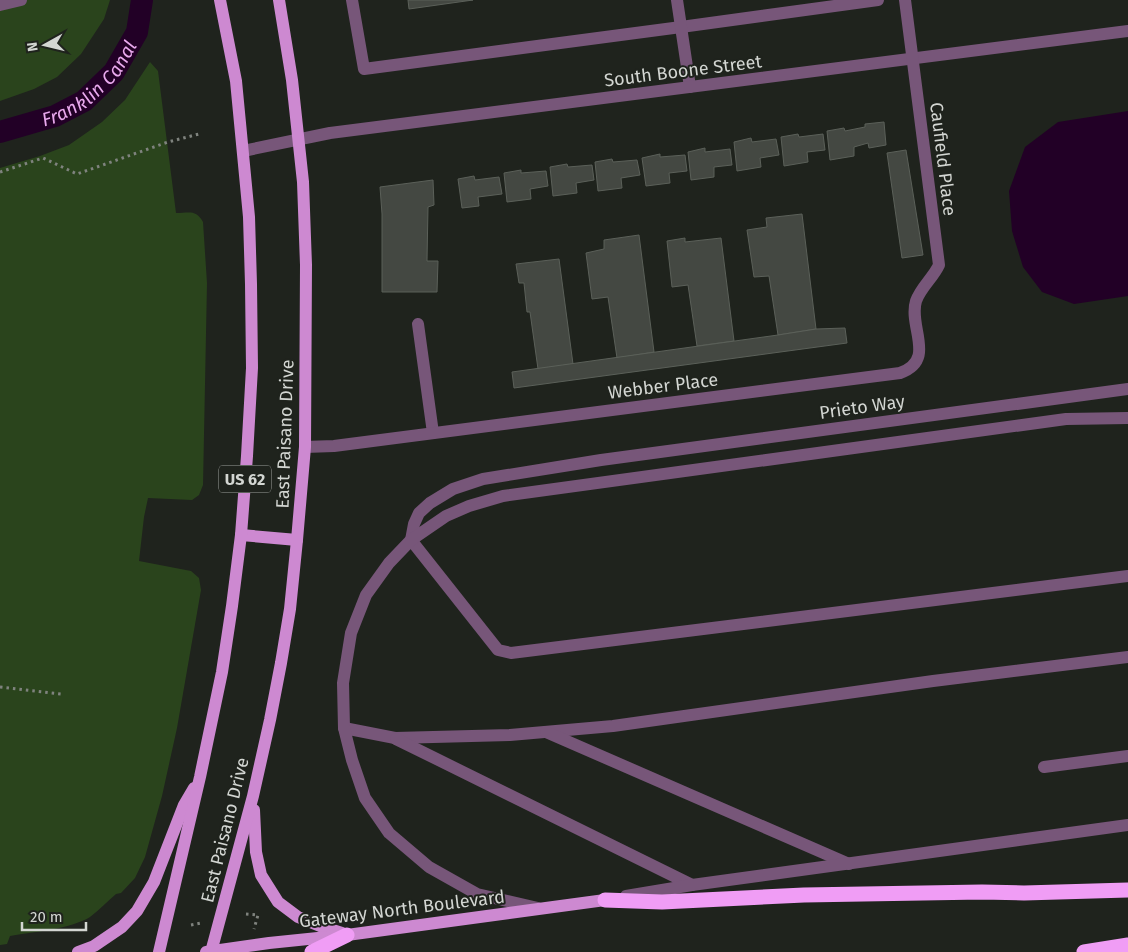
<svg xmlns="http://www.w3.org/2000/svg" width="1128" height="952" font-family="'Fira Sans',sans-serif">
<rect width="100%" height="100%" fill="#1f231d"/>
<g fill="#2a441c">
<polygon points="0,0 110,0 104,19 81,54 57,77 34,89 0,101"/>
<path d="M150,62L158,71L176,213C189,213 196,209 203,222L207,283L203,485L199,495L192,500L148,498L144,517L139,561L191,571L199,578L201,590L177,728L162,796L145,857L135,878L121,893L116,894C108,901 99,910 90,917C71,929 32,932 10,936L7,944L0,945V168L40,156L69,145L102,122L125,100Z"/>
</g>
<polygon fill="#220026" points="1128,111 1128,296 1074,304 1042,292 1023,267 1012,231 1009,191 1025,147 1058,122"/>
<g fill="none" stroke-linecap="round" stroke-linejoin="round">
<path stroke="#220026" stroke-width="22" id="s1" d="M0,132L55,116L84,101L114,72L137,32L142,0"/>
</g>
<g fill="#444842" stroke="#5b6059">
<polygon points="408,0 473,0 409,9"/>
<polygon points="884,122 886,145 869,148 868,143 854,147 854,156 830,160 827,131 844,128 845,131 865,127 865,124"/>
<polygon points="798,134 799,137 823,134 825,150 807,152 808,162 784,166 781,137"/>
<polygon points="751,138 752,142 776,139 779,155 760,158 761,167 737,171 734,142"/>
<polygon points="705,148 705,152 730,149 732,165 714,167 714,177 691,180 688,152"/>
<polygon points="906,150 923,255 902,258 887,153"/>
<polygon points="660,154 660,157 685,155 687,171 669,173 670,183 646,186 642,158"/>
<polygon points="612,159 613,162 637,160 640,175 621,178 622,188 598,191 595,162"/>
<polygon points="567,164 568,167 592,165 594,180 576,183 577,193 553,196 550,167"/>
<polygon points="521,170 521,173 546,171 548,186 530,189 531,199 507,202 504,173"/>
<polygon points="474,176 475,180 499,177 502,194 478,197 479,206 462,208 458,179"/>
<polygon points="433,180 434,205 428,207 427,261 438,261 437,292 382,292 382,214 380,187"/>
<polygon points="802,214 816,329 778,335 769,276 754,277 747,230 767,227 766,218"/>
<polygon points="639,235 654,352 617,358 608,297 592,299 586,253 604,249 604,240"/>
<polygon points="685,238 685,242 721,238 734,341 697,346 688,285 672,287 667,241"/>
<polygon points="559,259 573,364 538,369 530,312 527,312 524,283 519,283 516,264"/>
<polygon points="845,328 847,343 514,388 512,372 778,335 816,329"/>
</g>
<g fill="none" stroke-linecap="round" stroke-linejoin="round">
<g stroke="#7f837e" stroke-width="3" stroke-dasharray="2.5 4" stroke-linecap="butt">
<polyline points="0,172 43,158 77,174 168,142 199,134"/>
<polyline points="0,687 61,694"/>
<polyline points="246,914 258,915 254,929"/>
<polyline points="191,925 201,923"/>
</g>
<g stroke="#775679" stroke-width="12">
<polyline points="352,0 364,69 681,27 878,0"/>
<polyline points="677,0 690,87"/>
<polyline points="0,5 21,0"/>
<polyline points="243,151 330,133 1128,31"/>
<polyline points="418,324 433,433"/>
<polyline points="1128,389 601,460 483,479 453,489 430,503 419,513 414,524 411,540 498,650 511,653 1128,576"/>
<path d="M305,447L334,446L900,373C937,360 908,327 916,301C921,287 933,278 939,265L905,0"/>
<polyline points="344,728 395,738 510,735 613,726 933,681 1128,657"/>
<polyline points="546,732 849,864"/>
<polyline points="396,739 692,885"/>
<polyline points="1044,767 1128,756"/>
<polyline points="626,896 692,885 1128,825"/>
<polyline points="538,908 477,894 429,867 389,833 365,798 352,760 344,728 343,683 351,633 366,595 389,563 411,540 446,516 469,506 503,496 1066,419 1128,418"/>
</g>
<g stroke="#cd89d1" stroke-width="12">
<polyline points="241,535 297,540"/>
<polyline points="254,810 256,852 261,875 278,902 298,917 320,926 342,933"/>
<polyline points="78,952 94,946 122,927 137,911 154,882 184,805 194,788"/>
<polyline points="159,952 200,777 222,672 232,606 241,535 247,456 252,368 251,284 249,217 236,81 220,0"/>
<polyline points="206,952 269,943 347,935 605,900"/>
<polyline points="211,952 253,796 270,720 281,663 290,609 297,540 305,447 306,265 303,182 292,80 279,0"/>
</g>
<g stroke="#f09df5" stroke-width="15">
<polyline points="605,900 662,902 804,895 982,892 1024,893 1128,890"/>
<polyline points="312,952 347,935"/>
<polyline points="1084,952 1128,945"/>
</g>
</g>
<g text-anchor="middle" dominant-baseline="central" stroke-width="4" stroke-linejoin="round" paint-order="stroke">
<rect fill="#1f231d" stroke="#9da09c" stroke-width="1" x="219" y="465.5" width="52" height="27" rx="4"/>
<g font-size="16" font-weight="bold" fill="#d3d6d2">
<text x="245" y="479">US 62</text>
</g>
<g font-size="18" fill="#d3d6d2" stroke="#1f231d">
<text transform="translate(683 71) rotate(-7)">South Boone Street</text>
<text transform="translate(943 159) rotate(83)">Caufield Place</text>
<text transform="translate(663 386) rotate(-7)">Webber Place</text>
<text transform="translate(862 407) rotate(-8)">Prieto Way</text>
<text transform="translate(285 434) rotate(-88)">East Paisano Drive</text>
<text transform="translate(225 830) rotate(-76)">East Paisano Drive</text>
<text transform="translate(402 909) rotate(-7)">Gateway North Boulevard</text>
</g>
<g font-size="19" font-style="italic" fill="#eaa9ee" stroke="#1f231d">
<text stroke="none"><textPath href="#s1" startOffset="105">Franklin Canal</textPath></text>
</g>
</g>
<g transform="translate(45 45) rotate(262)" stroke="#1f231d" stroke-width="4" paint-order="stroke">
<path d="M0-4L9 19L0 12L-9 19Z" fill="#d3d6d2"/>
<text y="-8" font-size="14" font-weight="bold" text-anchor="middle" fill="#d3d6d2">N</text>
</g>
<path d="M22 922v8h64v-8" fill="none" stroke="#d3d6d2" stroke-width="2.5"/>
<text x="30" y="922" font-size="15" fill="#d3d6d2" stroke="#1f231d" stroke-width="4" paint-order="stroke">20 m</text>
</svg>
